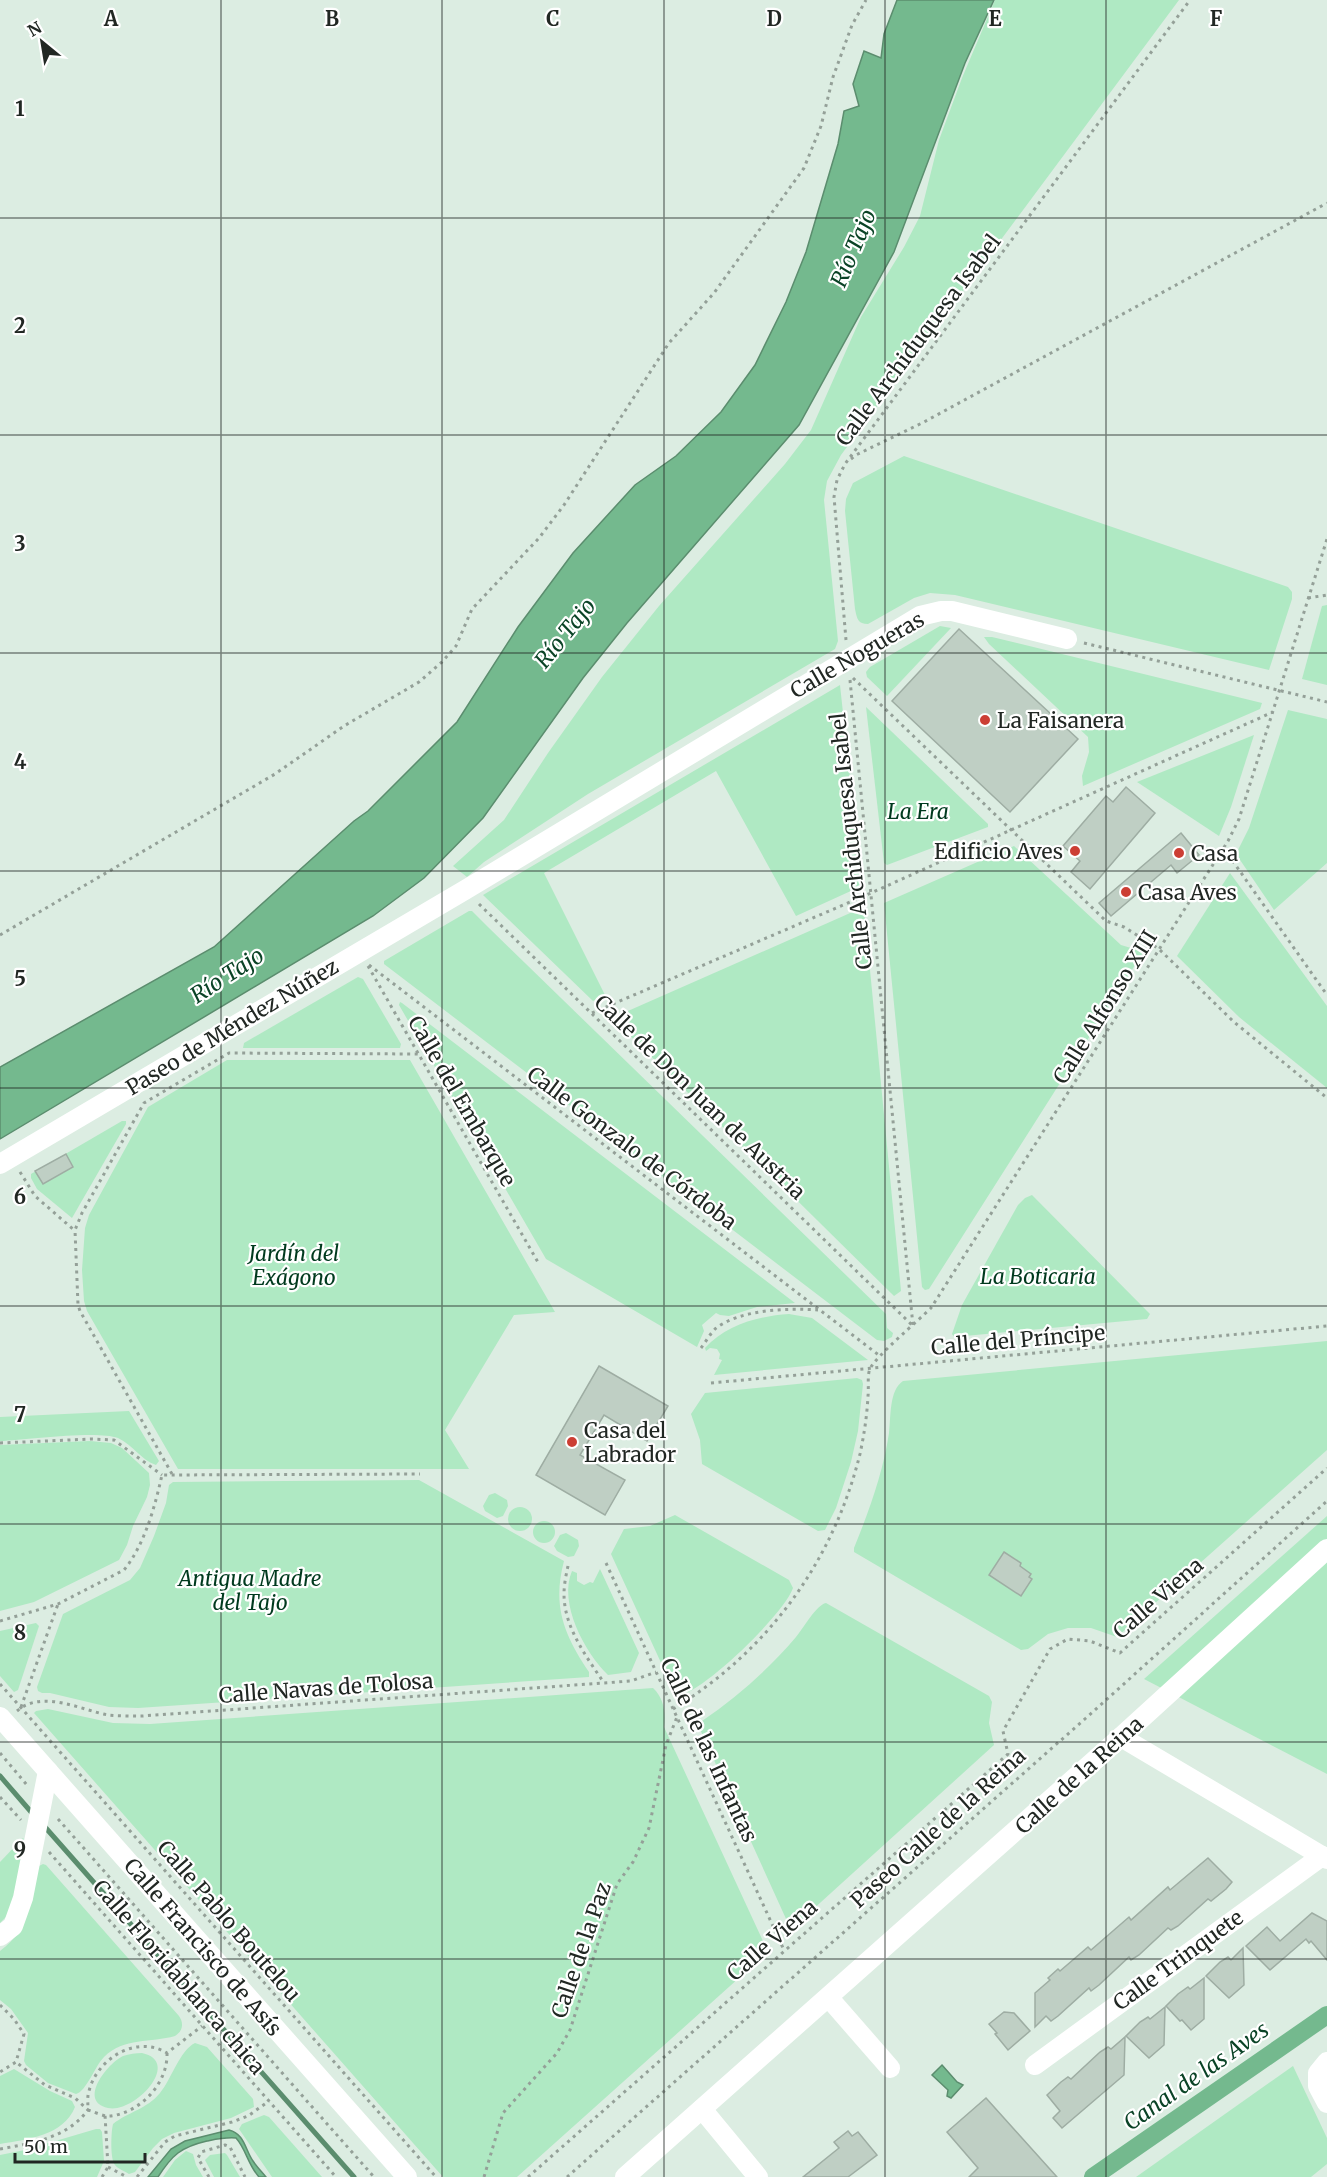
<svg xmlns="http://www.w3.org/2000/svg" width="1327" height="2177" font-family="Merriweather,serif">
<rect width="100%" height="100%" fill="#dcede2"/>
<g fill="#afe9c3">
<polygon points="995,0 1179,0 841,455 827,481 824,500 838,641 835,649 588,794 484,862 467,877 453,866 504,820 548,753 602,677 659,606 785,464 811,430 861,317 904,247 920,216 939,140 962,78"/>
<path d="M904,456L1288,587L1292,592V599L1269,670L955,595L930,593L914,598L868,624C858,624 857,619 855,609L845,511L846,499L853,483Z"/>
<polygon points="1327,605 1327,685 1302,679 1322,606"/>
<polygon points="940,626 951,628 887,696 867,677 866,672 870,667"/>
<polygon points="984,637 992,637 1262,703 1260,709 1083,786 1082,776 1089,752 1088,737 989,644"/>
<polygon points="840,685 861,880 860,884 853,890 796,916 716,771 544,873 605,995 593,1001 483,895"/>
<polygon points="866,707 988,824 988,827 887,865 884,863"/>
<polygon points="1288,710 1327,719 1327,863 1274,910 1236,854 1249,828"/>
<polygon points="1254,735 1231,807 1219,836 1137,782"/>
<polygon points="1014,846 1121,945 1141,951 1142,954 929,1289 925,1290 922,1287 884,903"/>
<polygon points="1230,873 1327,1006 1327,1088 1239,1017 1177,956"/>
<polygon points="857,910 862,912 865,918 901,1291 894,1296 612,1018"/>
<polygon points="469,911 472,911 488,927 886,1314 887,1328 893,1333 892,1337 884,1341 877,1340 384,964 384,961"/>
<polygon points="358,977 363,979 401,1044 400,1048 243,1048 244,1043"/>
<polygon points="400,1002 402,1003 795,1303 757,1307 729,1316 720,1315 716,1313 702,1325 704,1331 697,1347 546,1259 399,1005"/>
<polygon points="227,1060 410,1060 555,1312 514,1315 445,1430 469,1469 178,1469 87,1311 84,1301 82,1270 85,1228 89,1215 148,1107"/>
<polygon points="122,1121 126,1121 126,1124 72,1218 37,1189 31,1178 31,1174"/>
<polygon points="1032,1195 1150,1314 1147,1319 954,1337 952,1334 962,1305 1018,1205 1025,1198"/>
<path d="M789,1314L812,1318L868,1360L714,1375L722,1360L719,1359L720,1354L717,1349L710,1348L706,1351L705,1348C726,1325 758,1316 789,1314Z"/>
<path d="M1327,1341V1450L1117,1637L1091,1628H1068L1048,1634L1028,1649L1021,1650L854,1552V1548C869,1511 883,1473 889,1433C891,1417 889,1390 903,1381Z"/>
<polygon points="857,1378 862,1380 863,1384 858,1431 851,1462 836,1508 825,1530 818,1531 702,1464 700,1440 691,1414 705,1393"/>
<path d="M129,1411L159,1461L156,1465C141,1460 133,1445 118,1438C97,1430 26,1440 0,1441V1417Z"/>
<polygon points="90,1441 111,1443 122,1448 149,1473 150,1485 147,1497 133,1526 127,1545 119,1560 34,1602 0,1611 0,1445"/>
<path d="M419,1480L564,1561C552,1606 564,1635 589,1672V1677L138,1708L109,1707L50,1693H42L38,1691L37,1687L63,1614L130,1580L140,1568L154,1536L166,1503L169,1485L173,1482Z"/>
<polygon points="495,1493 507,1500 508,1506 503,1516 497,1518 485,1511 483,1506 489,1495"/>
<circle cx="520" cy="1519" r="12"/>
<path d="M675,1515L789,1580L793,1588C784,1614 707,1688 681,1695L674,1691L611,1554L624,1529L650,1526Z"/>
<polygon points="1327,1516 1327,1774 1144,1679"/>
<circle cx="544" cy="1532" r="11"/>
<polygon points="566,1533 578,1540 579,1546 574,1556 568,1557 557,1551 554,1546 560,1535"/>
<path d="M600,1569L639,1653L631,1672L608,1675C585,1653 558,1603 572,1571L577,1573V1581L584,1585L590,1582L593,1583Z"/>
<path d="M826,1603L989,1696L992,1702L989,1723L994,1745L799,1922L793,1924L787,1921L699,1727L702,1721C737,1697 768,1670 796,1637C803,1629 816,1605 826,1603Z"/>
<polygon points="36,1623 39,1626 18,1690 14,1692 0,1676 0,1631"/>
<path d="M653,1688C664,1698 666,1713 664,1727L768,1952L517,2177H443L34,1713L36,1711L48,1709L113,1723L150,1724Z"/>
<polygon points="23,1838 26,1843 10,1913 0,1923 0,1862"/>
<path d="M43,1864L46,1865L179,2016C184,2023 183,2031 175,2036C151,2043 124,2037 104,2057C95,2066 86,2092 76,2094L48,2083L26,2065L24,2061L28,2033L11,2009L0,2000V1951C32,1928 28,1899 39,1866Z"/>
<path d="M195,2043L207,2047L253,2099L254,2107L231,2118L174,2133L162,2139L153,2148L135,2172L129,2174C125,2171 118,2169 115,2165C110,2159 111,2132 113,2124C128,2112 147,2109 160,2093C171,2080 180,2050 195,2043Z"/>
<path d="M142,2053C183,2062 134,2114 108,2108C77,2101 108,2063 123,2056C129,2054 136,2053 142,2053Z"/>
<polygon points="1293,2066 1327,2138 1327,2164 1311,2177 1136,2177"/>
<path d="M14,2069L50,2091L72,2101L75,2107C63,2136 28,2139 0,2144V2076Z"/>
<polygon points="264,2115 269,2117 322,2177 272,2177 239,2129 242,2124"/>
<polygon points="96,2129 100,2129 102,2132 104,2161 97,2177 0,2177 0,2155 25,2150"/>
<polygon points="186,2151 193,2154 196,2165 203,2177 163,2177 175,2160"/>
<polygon points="225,2153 227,2155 240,2177 214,2177 205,2160 210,2155"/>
</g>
<g fill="#74b98e" stroke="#5b8d6e" stroke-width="1.5">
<polygon points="897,0 994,0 965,63 894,252 799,425 627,623 583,678 483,818 424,878 373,916 0,1139 0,1067 214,947 354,821 368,811 457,722 518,627 573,553 635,485 676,456 721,412 755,365 786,302 806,252 838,144 844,111 859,106 853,84 864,51 881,58 884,34"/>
<polygon points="942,2065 957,2082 963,2085 951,2098 947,2096 948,2090 932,2075"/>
<path d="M229,2130C245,2134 245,2150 253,2161C257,2167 262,2172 266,2177H259C248,2165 246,2149 236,2138C226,2137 217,2139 207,2141C181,2147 172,2155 158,2177H148L171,2149L185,2141Z"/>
</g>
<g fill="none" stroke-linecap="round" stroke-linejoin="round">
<g stroke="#5b8d6e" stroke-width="5">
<polyline points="0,1776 32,1813"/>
<polyline points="45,1827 354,2177"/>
</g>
<polyline stroke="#74b98e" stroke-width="18" points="1093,2177 1327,2015"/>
</g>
<g fill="#bfcfc4" stroke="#9eada3" stroke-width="1.5">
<polygon points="959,629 1078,739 1010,812 892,701"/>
<polygon points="1126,787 1155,813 1090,889 1071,872 1080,861 1063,846 1106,796 1113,802"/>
<polygon points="1181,833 1199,855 1177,873 1171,865 1111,916 1099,903"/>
<polygon points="66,1154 73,1167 43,1184 35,1171"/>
<polygon points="599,1366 668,1406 647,1441 604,1415 580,1455 625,1480 605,1515 536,1475"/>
<polygon points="1004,1552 1021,1563 1020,1566 1031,1574 1029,1577 1032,1579 1021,1596 989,1575"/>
<polygon points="1208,1858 1232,1882 1226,1889 1211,1901 1208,1899 1178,1926 1171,1930 1168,1928 1139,1955 1131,1960 1129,1957 1099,1985 1091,1991 1089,1988 1058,2016 1051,2021 1046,2016 1035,2027 1035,1993 1050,1980 1048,1978 1058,1969 1060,1971 1088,1947 1091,1950 1129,1917 1131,1920 1168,1887 1170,1890"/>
<polygon points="1312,1913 1327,1921 1327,1960 1311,1941 1309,1943 1306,1939 1270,1970 1246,1946 1267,1927 1280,1941"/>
<polygon points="1243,1948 1244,1985 1229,1998 1206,1976 1220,1962 1228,1957 1231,1960"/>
<polygon points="1204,1978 1204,2019 1191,2030 1182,2020 1180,2021 1166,2006 1178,1994 1188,1987 1190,1989"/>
<polygon points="1165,2007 1164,2045 1149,2058 1126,2036 1140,2022 1148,2017 1150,2019"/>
<polygon points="1004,2012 1014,2013 1030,2031 1008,2050 995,2034 997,2033 989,2024"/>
<polygon points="1125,2037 1124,2075 1062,2128 1053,2118 1060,2111 1047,2095 1061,2082 1068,2077 1071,2079 1100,2052 1108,2047 1111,2049"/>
<polygon points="986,2098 1057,2177 969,2177 978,2168 947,2132"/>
<polygon points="848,2131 852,2136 858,2132 877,2155 848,2177 803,2177 839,2148 834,2142"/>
</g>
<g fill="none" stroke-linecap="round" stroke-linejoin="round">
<g stroke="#94a098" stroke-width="3" stroke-dasharray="3 4.5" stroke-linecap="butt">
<polyline points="851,459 856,455 924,422 1327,203"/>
<polyline points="1308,598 1327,595"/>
<polyline points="846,640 834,497 837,480 845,464 1190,0"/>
<polyline points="1084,643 1327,702"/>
<polyline points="853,678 1106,921 1124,927 1159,949 1234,1022 1327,1098"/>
<polyline points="850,680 913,1326"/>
<polyline points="1222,850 1232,860 1327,995"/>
<polyline points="479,904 913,1326"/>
<polyline points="0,935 275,774 344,726 419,682 442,662 456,646 472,609 539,538 564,505 669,343 714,293 804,168 821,126 833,77 852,25 866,0"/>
<polyline points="369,965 880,1356"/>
<polyline points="368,966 539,1264"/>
<polyline points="592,1013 871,893 1273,712"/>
<polyline points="20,1172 35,1196 74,1230"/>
<path d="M701,1348C705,1343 710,1334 715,1329C740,1309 788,1308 818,1310"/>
<polyline points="711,1383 1327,1326"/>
<polyline points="0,1443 92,1439 114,1440 162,1475"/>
<polyline points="172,1474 80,1311 78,1305 75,1230 82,1213 144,1103 229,1053 418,1054"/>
<polyline points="606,1563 784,1950"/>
<path d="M568,1566C566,1575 564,1585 564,1594C564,1627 586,1656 604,1683"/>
<path d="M0,1621L58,1604L124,1570C145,1544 155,1506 162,1475L420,1474"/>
<polyline points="0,1684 436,2177"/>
<polyline points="21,1707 58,1604"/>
<path d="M673,1709C768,1651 833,1562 860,1454C864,1435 867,1416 868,1396C869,1388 867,1375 870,1369C874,1358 920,1319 931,1308L1228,841L1239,819L1327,539"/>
<path d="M17,1711C42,1689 81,1710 108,1715C119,1716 131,1716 142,1716L631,1681L656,1672"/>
<polyline points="0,1753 27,1785"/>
<polyline points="0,1797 21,1820"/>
<polyline points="58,1819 374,2177"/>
<polyline points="49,1852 336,2177"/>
<polyline points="0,2005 14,2019 24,2034 16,2062 0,2072"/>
<path d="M167,2053C168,2083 141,2112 111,2116C104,2117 95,2112 88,2110C88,2103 87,2097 89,2091C97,2059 136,2034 167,2053L202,2026"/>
<path d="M0,2149C33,2143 67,2138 88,2110L75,2098L45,2085L16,2062"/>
<polyline points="108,2167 127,2177"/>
<polyline points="102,2177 108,2167 105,2115"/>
<polyline points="137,2177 165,2142 175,2136 232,2122 248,2116 269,2101"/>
<polyline points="209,2177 198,2158 201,2152 225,2145 230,2147 245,2177"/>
<polyline points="484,2177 503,2113 557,2053 570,2030 617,1884 633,1862 649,1828 666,1745 677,1717"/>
<polyline points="528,2177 1008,1754 1003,1731 1050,1649 1068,1639 1090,1641 1120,1653 1327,1468"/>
<polyline points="567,2177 1086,1718 1327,1501"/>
</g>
<g stroke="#fff" stroke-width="20">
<polyline points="0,1164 465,890 920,616 941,611 952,611 1067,639"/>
<polyline points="0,1717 407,2177"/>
<polyline points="1121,1737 1327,1859"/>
<polyline points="0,1936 13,1926 23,1898 48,1771"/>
<polyline points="829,1998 890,2068"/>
<polyline points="1327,2062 1318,2073 1318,2086 1327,2103"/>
<polyline points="1035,2065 1322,1856"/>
<polyline points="702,2109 758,2177"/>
<polyline points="625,2177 1121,1737 1327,1549"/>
</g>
</g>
<path fill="none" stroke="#212723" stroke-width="1.5" stroke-opacity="0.55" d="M221,0V2177M442,0V2177M664,0V2177M885,0V2177M1106,0V2177M0,218H1327M0,435H1327M0,653H1327M0,871H1327M0,1088H1327M0,1306H1327M0,1524H1327M0,1742H1327M0,1959H1327"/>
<g fill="#cc3e34" stroke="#fff" stroke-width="2">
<circle cx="985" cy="720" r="6"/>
<circle cx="1075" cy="851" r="6"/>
<circle cx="1179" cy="853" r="6"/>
<circle cx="1126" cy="892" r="6"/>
<circle cx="572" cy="1442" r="6"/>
</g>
<g text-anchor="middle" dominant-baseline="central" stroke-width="4.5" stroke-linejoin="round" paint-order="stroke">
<g font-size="21" fill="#212723" stroke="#fff">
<text transform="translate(918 340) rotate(-53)">Calle Archiduquesa Isabel</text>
<text transform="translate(857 655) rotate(-30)">Calle Nogueras</text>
<text transform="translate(851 841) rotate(-96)">Calle Archiduquesa Isabel</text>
<text transform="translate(1105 1007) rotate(-58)">Calle Alfonso XIII</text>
<text transform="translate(232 1027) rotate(-31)">Paseo de Méndez Núñez</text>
<text transform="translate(700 1097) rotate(44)">Calle de Don Juan de Austria</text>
<text transform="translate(462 1101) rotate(60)">Calle del Embarque</text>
<text transform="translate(632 1148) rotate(37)">Calle Gonzalo de Córdoba</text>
<text transform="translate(1018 1340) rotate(-5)">Calle del Príncipe</text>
<text transform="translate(1158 1598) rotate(-41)">Calle Viena</text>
<text transform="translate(326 1688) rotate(-4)">Calle Navas de Tolosa</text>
<text transform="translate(709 1750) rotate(65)">Calle de las Infantas</text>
<text transform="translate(1079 1775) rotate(-42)">Calle de la Reina</text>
<text transform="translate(938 1828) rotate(-42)">Paseo Calle de la Reina</text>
<text transform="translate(229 1921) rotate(49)">Calle Pablo Boutelou</text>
<text transform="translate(772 1940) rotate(-41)">Calle Viena</text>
<text transform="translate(203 1947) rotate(49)">Calle Francisco de Asís</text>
<text transform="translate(581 1950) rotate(-71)">Calle de la Paz</text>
<text transform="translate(1178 1960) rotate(-36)">Calle Trinquete</text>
<text transform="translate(179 1977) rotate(49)">Calle Floridablanca chica</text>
</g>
<g font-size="21" fill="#212723" stroke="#fff" text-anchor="start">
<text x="997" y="720">La Faisanera</text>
<text x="1063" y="851" text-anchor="end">Edificio Aves</text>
<text x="1191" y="853">Casa</text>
<text x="1138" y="892">Casa Aves</text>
<text x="584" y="1430">Casa del<tspan x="584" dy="24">Labrador</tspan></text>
</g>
<g font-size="21" font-style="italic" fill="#003a1e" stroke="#fff">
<text x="918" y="811">La Era</text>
<text x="294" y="1253">Jardín del<tspan x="294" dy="24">Exágono</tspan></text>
<text x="1038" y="1276">La Boticaria</text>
<text x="250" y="1578">Antigua Madre<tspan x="250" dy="24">del Tajo</tspan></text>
</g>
<g font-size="22" font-style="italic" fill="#0a4326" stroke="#fff">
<text transform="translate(853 248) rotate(-67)">Río Tajo</text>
<text transform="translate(565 633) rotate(-51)">Río Tajo</text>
<text transform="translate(227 975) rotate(-33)">Río Tajo</text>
<text transform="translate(1196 2076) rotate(-35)">Canal de las Aves</text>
</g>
</g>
<g font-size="20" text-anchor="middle" font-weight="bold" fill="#212723" stroke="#fff" stroke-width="4.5" stroke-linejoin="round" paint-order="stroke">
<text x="111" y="26">A</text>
<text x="332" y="26">B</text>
<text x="553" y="26">C</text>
<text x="774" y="26">D</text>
<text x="995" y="26">E</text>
<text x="1216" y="26">F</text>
<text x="20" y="116">1</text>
<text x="20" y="333">2</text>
<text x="20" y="551">3</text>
<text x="20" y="769">4</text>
<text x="20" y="986">5</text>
<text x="20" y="1204">6</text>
<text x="20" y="1422">7</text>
<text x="20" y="1640">8</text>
<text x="20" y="1857">9</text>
</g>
<g transform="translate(42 42) rotate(330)" stroke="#ffffff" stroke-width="4.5" paint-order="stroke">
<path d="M0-4.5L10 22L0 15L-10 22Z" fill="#212723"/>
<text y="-9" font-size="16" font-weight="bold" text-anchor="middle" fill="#212723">N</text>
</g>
<path d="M15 2153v9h130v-9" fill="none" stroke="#212723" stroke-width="3"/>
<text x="24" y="2153" font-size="18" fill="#212723" stroke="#ffffff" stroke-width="4.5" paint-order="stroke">50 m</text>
</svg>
